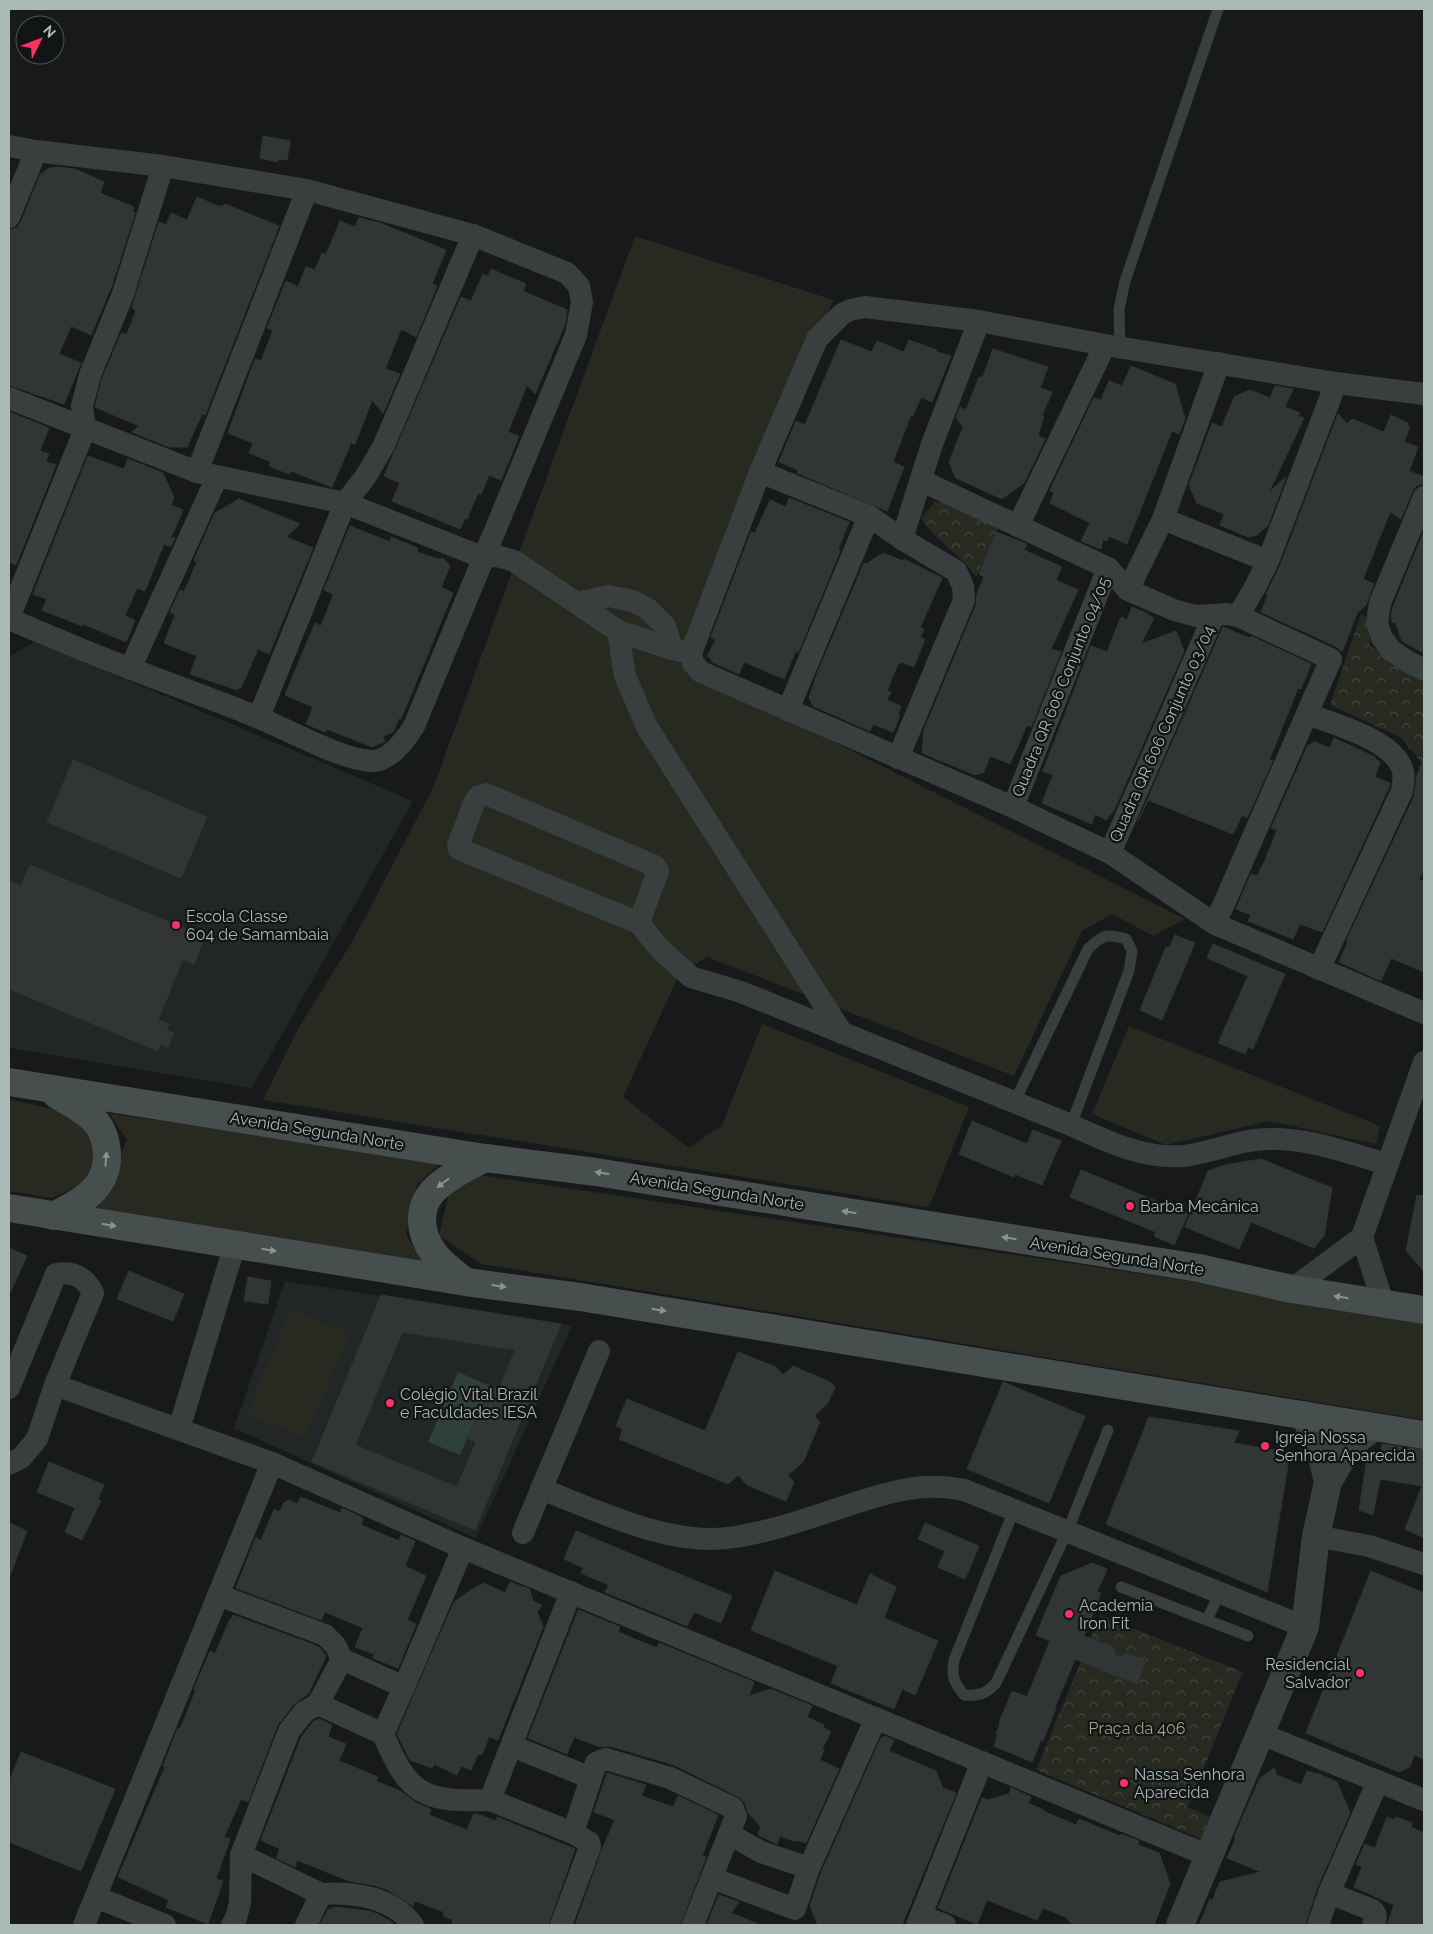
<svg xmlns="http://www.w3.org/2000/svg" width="1433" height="1934" font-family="Raleway,sans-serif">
<defs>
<pattern id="park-crowns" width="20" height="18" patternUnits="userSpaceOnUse" patternTransform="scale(1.25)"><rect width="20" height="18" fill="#282a21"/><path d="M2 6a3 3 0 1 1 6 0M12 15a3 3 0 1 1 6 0" fill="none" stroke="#44473f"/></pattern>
</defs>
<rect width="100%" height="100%" fill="#17191a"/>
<g fill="#232627">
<polygon points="35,641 413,801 252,1088 9,1048 9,657"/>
<polygon points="285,1281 572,1326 476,1538 234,1428"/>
</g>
<g fill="#282a21">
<polygon points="635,236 833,300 684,666 1185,919 1153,936 1112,914 1082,931 1014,1076 707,957 679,975 623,1097 689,1148 722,1125 762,1024 969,1107 929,1207 263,1100 299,1027 352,942 433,788"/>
<polygon points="1129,1026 1380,1126 1376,1144 1269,1121 1166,1145 1092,1114"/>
<polygon points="9,1099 56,1110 86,1127 96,1148 91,1180 52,1198 9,1191"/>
<polygon points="100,1112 442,1162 417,1184 406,1235 423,1262 77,1212 105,1189 127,1140 110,1114"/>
<polygon points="479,1175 1424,1316 1424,1420 482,1264 439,1236 449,1192"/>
<polygon points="292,1308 350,1334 304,1438 246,1413"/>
</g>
<g fill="url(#park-crowns)">
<path d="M935,502H947L1001,523L976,577C960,554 935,541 921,518Z"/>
<polygon points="1361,614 1369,618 1370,646 1424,675 1424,757 1422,763 1400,737 1330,705"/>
<polygon points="1100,1615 1243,1672 1188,1807 1213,1818 1204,1840 1036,1770"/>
</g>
<polygon fill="#2f4038" points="458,1372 490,1386 460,1455 428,1442"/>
<g fill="#323536" stroke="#313536" fill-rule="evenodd">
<polygon points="263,136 290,141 287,160 278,159 278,162 260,158"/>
<polygon points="57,167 75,169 104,182 100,193 134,207 132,212 135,213 112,285 91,335 71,326 59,354 81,363 64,404 9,385 9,230 17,228 21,222 40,175 49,168"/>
<polygon points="197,197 220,207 221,205 224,206 225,204 279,226 205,415 202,414 187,447 169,447 132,432 139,426 95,407 102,379 121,334 127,334 136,311 132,307 159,222 166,225 171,213 187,220"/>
<polygon points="359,218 380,223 446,250 432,284 437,286 416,337 401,329 385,369 400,374 383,413 372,400 355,444 351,443 332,487 291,471 289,474 269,466 271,462 249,453 253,443 228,433 255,359 261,361 273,330 267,328 286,281 298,287 306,267 315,270 322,253 326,255 340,221 355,227"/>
<polygon points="491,269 526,284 523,291 567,310 565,324 535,394 527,385 508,432 519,436 501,480 489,475 481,495 478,493 467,519 465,518 460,529 392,501 400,483 384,476 461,297 471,301 483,274 488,276"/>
<polygon points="841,340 872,352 877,341 904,352 909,340 937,350 937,352 951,356 932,402 921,397 913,416 911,415 893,462 904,467 887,511 797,473 798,470 779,462 796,421 805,425"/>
<polygon points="993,349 1048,367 1040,388 1052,392 1042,416 1044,416 1038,436 1045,439 1024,483 1002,499 956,478 949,462 963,427 956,418 960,407 966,410 979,377 983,377"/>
<polygon points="1131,366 1175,384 1185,419 1179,434 1172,431 1127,544 1109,536 1107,541 1103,539 1101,549 1081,541 1090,523 1050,503 1054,493 1050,490 1094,398 1101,400 1109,381 1122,386"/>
<polygon points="1275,386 1293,389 1285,407 1300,413 1298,416 1304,418 1269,492 1286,477 1268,525 1257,535 1248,537 1220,525 1224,514 1197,503 1189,485 1212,423 1222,427 1234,397 1250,390 1270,398"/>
<polygon points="9,412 49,428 40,451 49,454 46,462 56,465 16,565 9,562"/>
<polygon points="1338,414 1347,424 1352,419 1384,432 1391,415 1408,423 1407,425 1410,427 1404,442 1418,447 1409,471 1424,477 1424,484 1416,486 1412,492 1401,519 1390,512 1363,579 1374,584 1366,605 1357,613 1342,652 1337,647 1261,612 1268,594 1266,594 1280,566"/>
<polygon points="88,456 124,469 128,459 163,473 174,498 171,505 183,510 170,540 175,537 171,547 164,544 145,591 137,588 125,616 135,620 126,642 83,624 82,626 42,610 47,599 33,594"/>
<polygon points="789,498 849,522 838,550 840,551 798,653 796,650 784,679 744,662 739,674 712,662 711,658 707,656 716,640 711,637 751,532 755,533 770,500 786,507"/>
<polygon points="239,499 300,524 286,537 313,548 269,654 258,649 241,688 239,688 237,690 190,674 197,656 164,643 175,615 170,612 180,590 184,592 197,562 194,560 215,513"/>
<polygon points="350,526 390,542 391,537 418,548 417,552 438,559 443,558 450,566 441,587 453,593 401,719 399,718 393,732 383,736 385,741 372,747 327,729 325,732 306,724 313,707 285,695 315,623 321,626 333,596 333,594 324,590"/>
<polygon points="1424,531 1424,653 1402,641 1395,622 1393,623 1391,618 1393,607"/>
<polygon points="996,532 1027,544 1024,550 1062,567 1056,580 1078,590 1051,649 1061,652 1031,727 1027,725 1010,764 990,756 984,772 975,775 922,753 924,730 976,605 977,594 984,577 979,574"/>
<polygon points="883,553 903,561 904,559 942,578 920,628 924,629 920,637 925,639 914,667 901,662 900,664 898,664 887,691 891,692 887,700 901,706 898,714 900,715 893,732 873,724 870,731 813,706 809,698 817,674 864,563 866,564"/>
<polygon points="1132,607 1148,614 1148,615 1154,618 1141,644 1176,631 1184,651 1114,810 1106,820 1095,814 1092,824 1042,803 1053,775 1043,771 1091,646 1107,652 1120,619 1122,617 1127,620"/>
<polygon points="1223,627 1250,638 1251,636 1311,664 1301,689 1298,688 1269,761 1273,760 1247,818 1242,815 1233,834 1148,800 1138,821"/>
<polygon points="1334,738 1375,757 1375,759 1380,762 1375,777 1390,783 1389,787 1322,932 1300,924 1293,939 1248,921 1251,915 1236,909 1251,874 1257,876 1265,860 1277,830 1271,828 1308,745 1315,742 1330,748"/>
<polygon points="1424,758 1424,868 1419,880 1424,881 1424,972 1391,958 1381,981 1339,962 1348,942 1346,941 1414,797 1417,775"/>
<polygon points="73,760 207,817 181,878 47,822"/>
<polygon points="30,865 205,937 194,964 183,959 158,1020 169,1024 166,1030 174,1033 168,1047 160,1044 158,1051 9,989 9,881 21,886"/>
<polygon points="1175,935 1195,943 1162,1020 1140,1010 1166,947 1169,948"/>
<polygon points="1213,944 1285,974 1253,1049 1248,1047 1245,1054 1218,1043 1248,976 1207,958"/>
<polygon points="972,1121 1027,1144 1033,1130 1061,1141 1042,1185 1015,1174 1014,1177 959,1154"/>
<polygon points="1261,1159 1332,1188 1324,1236 1314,1248 1251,1222 1239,1249 1185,1227 1208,1171 1225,1165"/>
<polygon points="1081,1170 1188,1214 1174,1245 1154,1236 1156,1232 1070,1197"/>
<polygon points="1417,1195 1424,1196 1424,1271 1406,1251"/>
<polygon points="9,1248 27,1256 9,1295"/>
<polygon points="129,1271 184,1294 173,1321 117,1299"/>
<polygon points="248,1277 271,1281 268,1304 244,1301"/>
<path d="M381,1295L561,1324L475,1530L312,1462ZM402,1332L515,1350L499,1389L490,1386L468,1439L476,1442L457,1487L355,1445Z"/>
<polygon points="738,1352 776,1367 783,1375 793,1366 830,1382 835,1387 828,1403 814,1416 820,1422 819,1424 803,1462 788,1475 794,1482 786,1501 747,1485 738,1475 728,1484 619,1439 623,1429 616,1426 627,1399 705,1431"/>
<polygon points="1003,1382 1085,1416 1049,1503 967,1469"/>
<polygon points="1149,1417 1239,1431 1234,1443 1290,1453 1267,1592 1106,1524"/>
<polygon points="1382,1444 1424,1450 1424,1538 1405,1529 1422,1486 1380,1479 1373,1515 1359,1510 1368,1452 1381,1454"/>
<polygon points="49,1462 104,1485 98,1499 101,1501 82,1540 65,1532 75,1508 37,1492"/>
<polygon points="301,1497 340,1513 342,1508 363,1518 361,1525 399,1541 401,1535 415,1541 405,1566 426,1576 407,1620 416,1624 398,1668 373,1658 374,1654 355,1647 363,1628 325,1612 321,1620 236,1588 256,1537 261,1541 274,1509 279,1512 284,1503 289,1500 297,1504"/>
<polygon points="9,1523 27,1531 10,1575 9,1574"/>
<polygon points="925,1523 979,1546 965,1579 938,1567 945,1551 918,1539"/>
<polygon points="576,1531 732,1596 721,1623 694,1612 687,1626 605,1592 609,1585 581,1573 584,1568 564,1559"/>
<polygon points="1092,1563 1107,1569 1097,1592 1101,1593 1084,1636 1113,1647 1117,1659 1127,1653 1146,1661 1137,1684 1075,1659 1055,1707 1056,1708 1043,1741 1041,1740 1032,1762 994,1746 998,1735 996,1734 1000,1724 999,1723 1012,1691 1027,1697 1050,1641 1036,1635 1061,1576"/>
<polygon points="775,1571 857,1605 870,1574 896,1587 884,1618 938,1641 915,1695 902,1689 894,1709 831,1683 838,1666 751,1630"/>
<polygon points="1371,1571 1424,1593 1424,1759 1414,1755 1410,1767 1399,1772 1306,1733"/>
<polygon points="510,1582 529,1589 533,1601 542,1605 537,1612 543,1627 498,1740 489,1737 482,1755 478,1754 471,1770 461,1766 457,1775 434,1764 432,1768 410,1760 397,1734 454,1602 474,1588 484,1583 505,1593"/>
<polygon points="579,1610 620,1627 618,1632 657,1648 659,1643 754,1682 749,1696 771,1689 812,1706 807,1717 824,1725 823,1727 831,1732 822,1749 824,1750 820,1760 839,1769 806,1843 799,1841 794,1841 780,1836 777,1844 758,1835 761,1827 748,1813 745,1803 739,1797 674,1765 610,1746 600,1747 574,1737 567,1754 528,1738 578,1611"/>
<polygon points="233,1615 312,1644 320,1648 326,1656 308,1694 294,1704 277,1726 248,1802 241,1799 224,1837 230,1839 216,1879 223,1881 208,1924 166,1907 169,1900 118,1877 165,1767 163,1766 178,1728 180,1729 196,1690 194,1689 210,1651 215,1654 230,1619 231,1620"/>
<polygon points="319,1719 332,1725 328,1737 346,1744 339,1761 378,1777 376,1781 402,1792 416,1803 431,1809 429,1815 467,1830 474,1813 496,1821 497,1817 575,1849 548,1925 451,1925 453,1920 443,1916 444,1912 415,1901 413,1906 388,1890 374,1885 349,1881 297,1860 295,1867 276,1858 280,1849 261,1840 301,1738 313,1722"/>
<polygon points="885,1736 894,1740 889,1751 936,1771 943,1788 956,1793 902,1925 818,1925 810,1906 821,1873 881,1738"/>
<polygon points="21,1752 115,1789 81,1871 9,1842 9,1782"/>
<polygon points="1274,1768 1277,1775 1301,1785 1307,1771 1316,1774 1317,1773 1337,1782 1350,1813 1317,1888 1305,1925 1199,1925 1210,1899 1212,1901 1220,1882 1261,1872 1227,1858 1236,1838 1234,1837 1260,1778"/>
<polygon points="607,1773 646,1785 641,1796 673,1807 678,1796 718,1815 702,1856 706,1857 680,1925 575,1925 603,1847 615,1820 594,1812"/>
<polygon points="1011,1788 1031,1797 1028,1803 1044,1810 1043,1811 1076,1825 1079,1819 1120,1836 1121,1834 1139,1841 1138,1845 1159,1853 1170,1884 1154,1925 1073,1925 1065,1917 1043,1908 1037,1920 987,1900 977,1924 938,1908 982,1798 988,1800 1009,1794"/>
<polygon points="1387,1817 1395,1820 1396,1817 1412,1823 1411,1827 1424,1833 1424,1925 1387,1925 1394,1905 1354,1887 1362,1867 1356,1864 1365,1844 1375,1848"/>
<polygon points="719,1895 739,1902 731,1913 760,1925 707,1925"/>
<polygon points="335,1907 368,1911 378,1914 393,1923 389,1925 320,1925 328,1910"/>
</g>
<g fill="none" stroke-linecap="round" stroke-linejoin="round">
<g stroke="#383f3e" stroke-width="11">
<polyline points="1120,347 1119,309 1125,281 1218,9"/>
<path d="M1014,1103L1088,949C1102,935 1106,933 1126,939L1132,951L1129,971L1071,1125"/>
<path d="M1014,1510L954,1660C951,1677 954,1682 964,1695C979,1696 986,1694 996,1683L1067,1532L1108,1430"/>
<polyline points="1121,1587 1248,1636"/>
<polyline points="1207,1620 1220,1592"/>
</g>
<g stroke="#383f3e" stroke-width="22">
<path d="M9,146L36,151L163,166L307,190L473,235L567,273L579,286L582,302L576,335L414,726C406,739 390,761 372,761C342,760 289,730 259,718C217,700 174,686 132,669C90,654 50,636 9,619"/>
<polyline points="9,217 36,151"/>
<polyline points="1424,394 1336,383 1105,345 979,321 865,307 850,310 842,314 817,339 760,472 691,653 693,663 701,672 1013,807 1110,853 1215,924 1424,1013"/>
<polyline points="9,398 197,472 345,503 482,557 497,556 514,561 618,631 672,649 691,653"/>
<polyline points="197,472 307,190"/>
<polyline points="760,472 869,516 902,539 931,447 979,321"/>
<polyline points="922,481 1108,568 1128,590 1174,610 1196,616 1227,614 1238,616 1331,659 1215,924"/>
<polyline points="1424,497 1380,603 1377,623 1382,638 1391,650 1407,661 1424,670"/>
<polyline points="1163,519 1268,561"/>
<polyline points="1018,526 1105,345"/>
<polyline points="1128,590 1163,519 1219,363"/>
<polyline points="577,603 609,596 633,601 648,609 665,626 672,649"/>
<polyline points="1238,616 1254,589 1268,561 1336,383"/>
<polyline points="9,618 85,429 82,406 90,375 123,294 163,166"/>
<polyline points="618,631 625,676 647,727 842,1033"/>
<polyline points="130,669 217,477"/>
<polyline points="788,710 869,516"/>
<path d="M1308,714C1335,725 1391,739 1402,768C1405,775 1403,783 1402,791L1319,969"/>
<polyline points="259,717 345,503 366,476 384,445 473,235"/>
<polyline points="898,758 964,600 963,586 956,571 902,539"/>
<polyline points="1013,807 1108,568"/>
<polyline points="1110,853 1214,615"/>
<path d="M639,923L459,849L458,845L475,801L479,796L486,794L655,866L658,871L639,923L659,948L691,977L741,992L1071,1125C1106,1141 1143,1159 1183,1156C1212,1153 1239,1139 1269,1139C1309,1138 1348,1153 1387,1164"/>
<polyline points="1362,1237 1383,1303"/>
<polyline points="1292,1289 1362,1237 1424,1062"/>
<polyline points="55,1385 272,1463"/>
<path d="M9,1388L56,1274C74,1271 85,1277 93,1293L55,1385L37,1439L21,1458L9,1464"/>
<polyline points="179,1429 235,1244"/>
<path d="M541,1489C599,1511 672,1548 735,1537C775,1531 814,1516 852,1504C881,1495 911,1485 941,1487C949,1487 957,1489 964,1490L1305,1627"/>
<polyline points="523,1533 599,1351"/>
<polyline points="1316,1536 1369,1546 1424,1564"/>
<polyline points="218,1595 325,1635 335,1645 342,1659 404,1687 463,1548"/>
<path d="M404,1687L383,1734C409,1796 424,1802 490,1800L571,1592"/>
<polyline points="318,1704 383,1734"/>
<polyline points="1261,1734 1424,1800"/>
<polyline points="512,1746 591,1778"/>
<polyline points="490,1800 573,1833 589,1842 590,1847 561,1925"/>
<polyline points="573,1833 596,1763 606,1759 670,1778 733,1808 736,1816 693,1925"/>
<polyline points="729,1834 761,1852 809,1868 876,1718"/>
<polyline points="241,1855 321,1894"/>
<polyline points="712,1878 795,1909 809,1868"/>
<polyline points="1329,1893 1378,1781"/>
<polyline points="96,1897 165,1925"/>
<polyline points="921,1916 945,1925"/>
<polyline points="84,1925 272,1463 463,1548 1209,1856"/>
<polyline points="232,1925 236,1918 240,1903 241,1855 289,1731 304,1712 318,1704 342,1659"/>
<path d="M306,1925L321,1894C354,1892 392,1897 413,1925"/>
<polyline points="917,1925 982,1762"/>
<path d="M1318,1925L1329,1893L1372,1910C1378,1915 1376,1919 1373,1925"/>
</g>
<g stroke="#383f3e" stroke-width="28">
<polyline points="1304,1415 1320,1448 1328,1482"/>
<polyline points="1180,1925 1305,1627 1316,1536 1328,1482 1347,1449 1360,1437 1374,1427"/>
</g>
<g stroke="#464f4d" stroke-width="28">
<polyline points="9,1082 485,1158 596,1172 1199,1268 1292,1289 1424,1310"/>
<polyline points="9,1208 466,1282 580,1297 1424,1435"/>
<path d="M53,1216C84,1201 113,1185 106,1145C105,1138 101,1127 95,1121C84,1109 70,1103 57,1095"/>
<path d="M466,1282C444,1265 422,1249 422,1219C422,1209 426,1199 433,1191C447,1177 467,1167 485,1158"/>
</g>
</g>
<defs><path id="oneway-solid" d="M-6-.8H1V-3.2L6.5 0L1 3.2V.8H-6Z" transform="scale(1.25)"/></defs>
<g fill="#869591">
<use href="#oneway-solid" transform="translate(106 1159) rotate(-86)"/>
<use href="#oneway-solid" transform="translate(602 1173) rotate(-171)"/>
<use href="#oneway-solid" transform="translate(443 1183) rotate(143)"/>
<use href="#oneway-solid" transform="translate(849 1212) rotate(-171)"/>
<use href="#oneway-solid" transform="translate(109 1225) rotate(9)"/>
<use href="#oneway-solid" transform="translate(1009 1238) rotate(-171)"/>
<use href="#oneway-solid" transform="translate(269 1250) rotate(9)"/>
<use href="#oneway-solid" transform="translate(499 1286) rotate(8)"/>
<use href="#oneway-solid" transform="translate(1341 1297) rotate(-171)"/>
<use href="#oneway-solid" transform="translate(659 1310) rotate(9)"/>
</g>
<g fill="#f73264" stroke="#121415" stroke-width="2">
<circle cx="176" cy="925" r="5"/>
<circle cx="1130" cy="1206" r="5"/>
<circle cx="390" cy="1403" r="5"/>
<circle cx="1265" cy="1446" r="5"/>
<circle cx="1069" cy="1614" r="5"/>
<circle cx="1360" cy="1673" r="5"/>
<circle cx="1124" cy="1783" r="5"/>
</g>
<g text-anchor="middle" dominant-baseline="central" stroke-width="4.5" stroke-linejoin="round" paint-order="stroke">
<g font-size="16" fill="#a9bab6" stroke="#121415">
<text transform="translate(1061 687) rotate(-68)">Quadra QR 606 Conjunto 04/05</text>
<text transform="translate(1162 734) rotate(-66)">Quadra QR 606 Conjunto 03/04</text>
<text transform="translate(317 1131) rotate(9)">Avenida Segunda Norte</text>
<text transform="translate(717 1191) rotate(9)">Avenida Segunda Norte</text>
<text transform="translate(1117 1256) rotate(9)">Avenida Segunda Norte</text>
</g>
<g font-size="16" fill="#a9bab6" stroke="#121415" text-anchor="start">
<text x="186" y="916">Escola Classe<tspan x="186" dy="18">604 de Samambaia</tspan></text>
<text x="1140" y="1206">Barba Mecânica</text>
<text x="400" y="1394">Colégio Vital Brazil<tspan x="400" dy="18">e Faculdades IESA</tspan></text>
<text x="1275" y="1437">Igreja Nossa<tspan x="1275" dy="18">Senhora Aparecida</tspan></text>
<text x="1079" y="1605">Academia<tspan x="1079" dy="18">Iron Fit</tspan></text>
<text x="1350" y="1664" text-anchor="end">Residencial<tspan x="1350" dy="18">Salvador</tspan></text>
<text x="1134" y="1774">Nassa Senhora<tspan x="1134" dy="18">Aparecida</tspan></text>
</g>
<g font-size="16" fill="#a0a580" stroke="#121415">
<text x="1137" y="1728">Praça da 406</text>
</g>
</g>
<rect width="1433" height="1934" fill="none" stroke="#a9bab6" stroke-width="20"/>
<g transform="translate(40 40) rotate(48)"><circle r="24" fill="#121415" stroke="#4e5655"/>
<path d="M0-4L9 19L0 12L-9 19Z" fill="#f73264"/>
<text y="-8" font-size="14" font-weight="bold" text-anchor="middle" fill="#a9bab6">N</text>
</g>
</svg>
